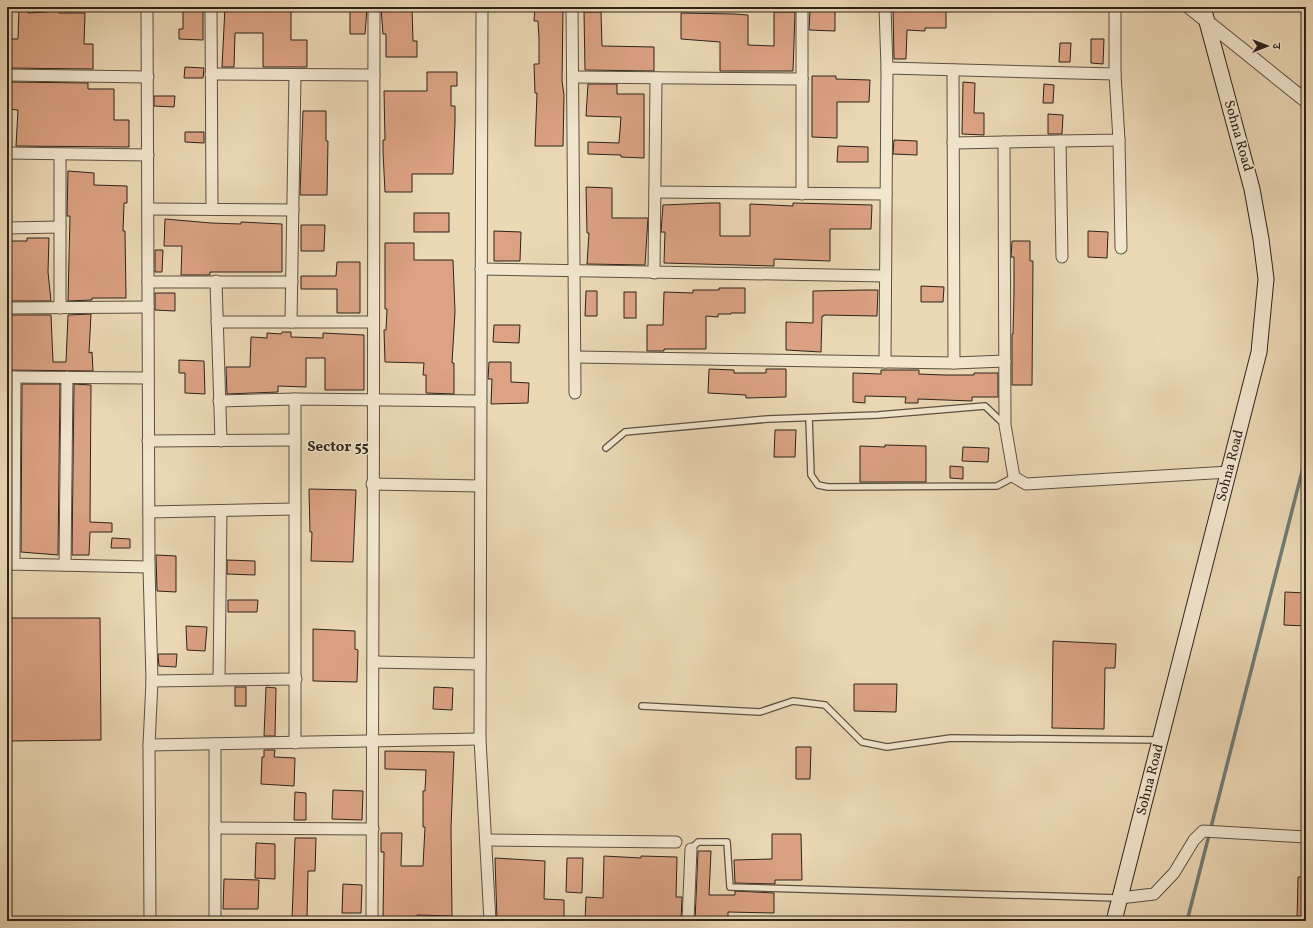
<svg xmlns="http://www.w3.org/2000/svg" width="1313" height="928" font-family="Vollkorn,'Noto Serif Devanagari',serif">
<rect width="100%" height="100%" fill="#ebd8b5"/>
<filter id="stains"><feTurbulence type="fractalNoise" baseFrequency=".005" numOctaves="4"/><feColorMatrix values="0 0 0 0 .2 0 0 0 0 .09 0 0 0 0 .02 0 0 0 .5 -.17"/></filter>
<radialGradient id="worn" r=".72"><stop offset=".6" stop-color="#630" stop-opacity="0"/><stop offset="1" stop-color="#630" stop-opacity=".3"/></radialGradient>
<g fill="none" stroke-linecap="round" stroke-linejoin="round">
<g stroke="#6f7c78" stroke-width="3.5">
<polyline points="1302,7 1306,51"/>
<polyline points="1187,921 1306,456"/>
</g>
</g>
<g fill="#dba283" stroke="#2d231b">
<polygon points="225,7 251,9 251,11 291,11 291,40 307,40 307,67 263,67 263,33 235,33 234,67 222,67"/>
<polygon points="381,7 412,7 413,41 417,41 417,57 386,57 386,34 383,34"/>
<polygon points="535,7 563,7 562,81 564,95 563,146 535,146 537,93 535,93 534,64 539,64 539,38 538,21 534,21"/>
<polygon points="893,7 946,7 946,28 925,28 925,31 907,30 906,59 894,59"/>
<polygon points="19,8 28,8 28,13 47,12 48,8 59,8 59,13 85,13 84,44 93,44 93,69 9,68 8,39 18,39"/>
<polygon points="350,8 367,8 365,34 350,34"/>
<polygon points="183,9 203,9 203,40 179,39 179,29 183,29"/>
<polygon points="810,11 835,11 835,31 809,30"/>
<polygon points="584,12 601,12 602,46 654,47 654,71 585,70"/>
<polygon points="774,12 795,12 793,71 720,71 720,42 681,39 681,13 734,14 748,15 748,45 774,46"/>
<polygon points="1091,39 1104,39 1103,64 1091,63"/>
<polygon points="1060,43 1071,43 1070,62 1059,62"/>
<polygon points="185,67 204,68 203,78 184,78"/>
<polygon points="427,72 457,72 457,86 451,86 451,106 455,106 455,122 453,174 412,174 412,192 385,192 383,152 383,140 385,140 384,91 427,91"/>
<polygon points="812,76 836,76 836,79 870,80 869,102 837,102 837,138 812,137"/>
<polygon points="7,82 88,83 88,89 114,89 114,120 129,120 129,147 16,146 18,110 7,109"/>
<polygon points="963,82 975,83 974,113 984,113 984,135 962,134"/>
<polygon points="588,84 617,84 617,94 644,94 644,158 621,157 621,155 588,154 588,142 619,143 621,117 586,116"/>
<polygon points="1044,84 1054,85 1053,103 1043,103"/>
<polygon points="154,96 175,96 174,107 154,106"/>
<polygon points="303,111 326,111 326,141 328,141 327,195 300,195"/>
<polygon points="1048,114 1063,115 1062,134 1048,134"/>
<polygon points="185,132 204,132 204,143 185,142"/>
<polygon points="894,140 917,141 917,155 893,154"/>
<polygon points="838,146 868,147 868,162 837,162"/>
<polygon points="68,171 94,173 94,185 127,186 127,203 124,203 123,231 125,231 126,298 92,298 92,300 68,301 70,216 67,216"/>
<polygon points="586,187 612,188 612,218 648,218 645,265 587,264 589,233 587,233"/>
<polygon points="711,203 720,203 720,236 750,236 750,204 793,206 793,203 872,205 871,229 830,229 830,261 774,259 774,266 664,263 665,232 661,232 663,205"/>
<rect x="414" y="213" width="35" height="19"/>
<polygon points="165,219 211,223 241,224 241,222 282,224 282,272 210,272 210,275 181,275 182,246 164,246"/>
<polygon points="301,225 325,225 324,251 301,251"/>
<polygon points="494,231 521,232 520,261 494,261"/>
<polygon points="1088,231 1108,232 1107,258 1088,257"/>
<polygon points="27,238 49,238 48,272 51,301 7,301 7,241 27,241"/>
<polygon points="1012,241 1030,241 1030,261 1033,261 1032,385 1012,385 1012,334 1013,334 1014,295 1014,257 1011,257"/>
<polygon points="385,243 414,243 414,260 453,260 455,312 452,363 454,363 454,394 426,393 426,375 423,375 424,363 385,362 384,330 386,330 387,309 385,309"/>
<polygon points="155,250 163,250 162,272 155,272"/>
<polygon points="337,262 360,262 360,313 337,313 337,289 301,289 301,276 336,276"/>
<polygon points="921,286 944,287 943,302 921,302"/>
<polygon points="719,288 745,288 745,313 731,313 731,314 718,314 718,317 706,316 706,349 664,349 664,351 647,351 647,325 663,325 664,292 693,293 693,290 719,290"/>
<polygon points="863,290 878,290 877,316 824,315 824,316 822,316 821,352 786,350 786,322 813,323 813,291"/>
<polygon points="586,291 597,291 597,316 585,316"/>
<rect x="624" y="292" width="12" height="26"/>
<polygon points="155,293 175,293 175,311 155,310"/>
<polygon points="91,314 89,353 92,352 93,371 7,370 7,315 51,315 53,362 66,362 68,315"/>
<polygon points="494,325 520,325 519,343 493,342"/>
<polygon points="282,332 291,332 291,337 323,338 323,333 364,335 364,390 325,390 325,358 306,358 306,387 278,386 278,392 227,394 226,367 250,367 251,337 267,338 267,333 281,334"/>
<polygon points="179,360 204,361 205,394 185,393 185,373 179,373"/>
<polygon points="489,362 511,362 511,382 529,383 528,403 491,404 492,379 488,379"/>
<polygon points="709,369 734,370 734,373 766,373 766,369 786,369 786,397 746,398 746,395 708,393"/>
<polygon points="881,370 919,370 919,374 944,375 974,375 974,373 998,373 998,397 972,397 972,401 918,399 918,403 905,403 906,397 865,396 865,403 853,402 853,373 881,374"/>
<polygon points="22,384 60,384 58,555 21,552"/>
<polygon points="74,384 91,385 90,522 112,523 112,532 90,532 89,555 72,555"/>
<polygon points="775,430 796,430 795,457 774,457"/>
<polygon points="885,445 926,446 926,482 860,482 860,446 885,447"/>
<polygon points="963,447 989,448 988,462 962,461"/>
<polygon points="950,466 963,467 963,479 950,478"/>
<polygon points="309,489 356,490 353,562 311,561 312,532 310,532"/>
<polygon points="112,538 130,539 130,548 111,548"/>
<polygon points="156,555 176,556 176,592 157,591"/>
<polygon points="227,560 255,561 255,575 227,574"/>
<polygon points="1285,592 1306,593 1306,626 1284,625"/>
<polygon points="228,600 258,600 257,612 228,612"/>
<polygon points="7,618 100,618 101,740 7,741"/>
<polygon points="186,626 207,627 205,651 187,650"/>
<polygon points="313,629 355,631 355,649 358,650 357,682 313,681"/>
<polygon points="1053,641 1116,644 1115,668 1105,668 1104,729 1052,728"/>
<polygon points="158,654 177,654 176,667 159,666"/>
<polygon points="854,684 897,684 896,712 854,711"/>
<rect x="235" y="687" width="11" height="19"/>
<polygon points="266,687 276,688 275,736 264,736"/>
<polygon points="434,687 453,688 452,710 433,709"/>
<polygon points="796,747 811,747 810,779 796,779"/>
<polygon points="264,750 275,750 274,757 295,758 294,786 261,784 262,757 264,757"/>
<polygon points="385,751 454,752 451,828 452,916 417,915 417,919 383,918 384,852 381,852 381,833 402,833 401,866 423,866 425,827 423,827 423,791 425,791 426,770 385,769"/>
<polygon points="333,790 363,791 362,820 332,819"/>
<polygon points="295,792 306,793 306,820 294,820"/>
<polygon points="772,834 801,834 802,880 775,880 775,884 735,883 734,860 772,859"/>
<polygon points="295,838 316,838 315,871 308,871 307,919 292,919"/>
<polygon points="256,843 275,844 275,879 255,878"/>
<polygon points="698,851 711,851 709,895 735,895 735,891 774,893 774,913 728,912 728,921 695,921"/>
<polygon points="604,856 641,858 641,856 677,857 676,897 682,897 681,921 585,921 586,897 603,898"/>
<polygon points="495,858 545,861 544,899 564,900 564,921 497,921"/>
<polygon points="567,858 583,858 582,893 566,892"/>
<polygon points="1298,877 1306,877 1306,921 1297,921"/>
<polygon points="224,879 259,880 258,909 223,909"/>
<polygon points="343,884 362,885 361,913 342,913"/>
</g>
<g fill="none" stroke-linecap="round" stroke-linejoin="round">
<defs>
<g id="service">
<polyline points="809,418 811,475 818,485 828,487 997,486 1014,477"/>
<polyline points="606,448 625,432 768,419 878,415 985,406 1005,425"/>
<polyline points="642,706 760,712 793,701 825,705 862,742 887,747 951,738 1160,740"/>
<polyline points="691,849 698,842 727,842 730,887 1118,898"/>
</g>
<g id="minor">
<polyline points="147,7 149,567 152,681 149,745 150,921"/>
<polyline points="211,7 212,209"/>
<polyline points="482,7 480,739 490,921"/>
<polyline points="572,7 575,393"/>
<polyline points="887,68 1115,74"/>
<polyline points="953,70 954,363"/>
<polyline points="211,74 374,75"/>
<polyline points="7,75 148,77"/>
<polyline points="573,77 802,79"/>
<polyline points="1119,140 1121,248"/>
<polyline points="1060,141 1062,257"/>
<polyline points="1004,142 1005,425 1014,477 1026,484 1229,472"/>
<polyline points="953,143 1119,140 1115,74 1115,7"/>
<polyline points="7,153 148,155"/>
<polyline points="60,154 60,308"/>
<polyline points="655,192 886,194"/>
<polyline points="802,194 802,7"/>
<polyline points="148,209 293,210"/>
<polyline points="7,228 60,227"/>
<polyline points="481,269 885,276"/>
<polyline points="654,273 656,78"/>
<polyline points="216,281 221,441"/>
<polyline points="148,282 292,282"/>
<polyline points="7,308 148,307"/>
<polyline points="217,322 372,322"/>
<polyline points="291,322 295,75"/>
<polyline points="575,357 954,363 1005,361"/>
<polyline points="885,362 887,68 885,7"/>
<polyline points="7,377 148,378"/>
<polyline points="219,401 295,399"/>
<polyline points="148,441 295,440"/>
<polyline points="372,484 480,486"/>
<polyline points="149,512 295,509"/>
<polyline points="7,564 149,567"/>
<polyline points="14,564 15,377"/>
<polyline points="65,565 67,377"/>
<polyline points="373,662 480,664"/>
<polyline points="219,679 221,511"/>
<polyline points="152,681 296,679"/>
<polyline points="295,743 295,399 481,401"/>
<polyline points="215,744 215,921"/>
<polyline points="149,745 480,739"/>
<polyline points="215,828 373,829"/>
<polyline points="486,840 676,842"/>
<polyline points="1120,898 1154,894 1174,873 1194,840 1203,831 1306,837"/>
<path d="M372,921C375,616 372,312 374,7"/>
<polyline points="688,921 691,849"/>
</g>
<polyline id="tertiary" points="1189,7 1306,101"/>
<g id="secondary">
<path id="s1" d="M1114,921L1259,352L1266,279L1261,239L1252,189L1203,7"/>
</g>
</defs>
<use href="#service" stroke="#5c5042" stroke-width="8"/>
<use href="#minor" stroke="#5c5042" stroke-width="13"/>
<use href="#tertiary" stroke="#5c5042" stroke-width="15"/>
<use href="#secondary" stroke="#2d231b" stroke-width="17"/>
<use href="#service" stroke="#f2e6cf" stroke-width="5.5"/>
<use href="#minor" stroke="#f2e6cf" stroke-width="11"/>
<use href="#tertiary" stroke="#f2e6cf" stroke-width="13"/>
<use href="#secondary" stroke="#f2e6cf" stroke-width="15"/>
</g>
<g text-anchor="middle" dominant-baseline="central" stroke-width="3" stroke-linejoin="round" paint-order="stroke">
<g font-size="14" fill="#2d231b" stroke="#f2e6cf">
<text transform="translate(1238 136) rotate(74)">Sohna Road</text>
<text stroke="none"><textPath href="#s1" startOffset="470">Sohna Road</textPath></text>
<text stroke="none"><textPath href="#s1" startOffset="146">Sohna Road</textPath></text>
</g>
<g font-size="15" font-weight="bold" fill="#2d231b" stroke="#f2e6cf">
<text x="338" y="447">Sector 55</text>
</g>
</g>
<rect width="1313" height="928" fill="none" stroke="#ebd8b5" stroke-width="24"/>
<rect x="8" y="8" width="1297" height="912" fill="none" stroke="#2d231b" stroke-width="2"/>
<rect x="12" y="12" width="1289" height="904" fill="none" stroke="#2d231b"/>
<g transform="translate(1267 46) rotate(90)" stroke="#f2e6cf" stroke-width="3" paint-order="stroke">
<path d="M0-3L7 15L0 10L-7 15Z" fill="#2d231b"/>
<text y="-6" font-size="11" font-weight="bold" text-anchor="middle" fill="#2d231b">उ</text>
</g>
<rect width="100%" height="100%" filter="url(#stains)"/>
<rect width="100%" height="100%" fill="url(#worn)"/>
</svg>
